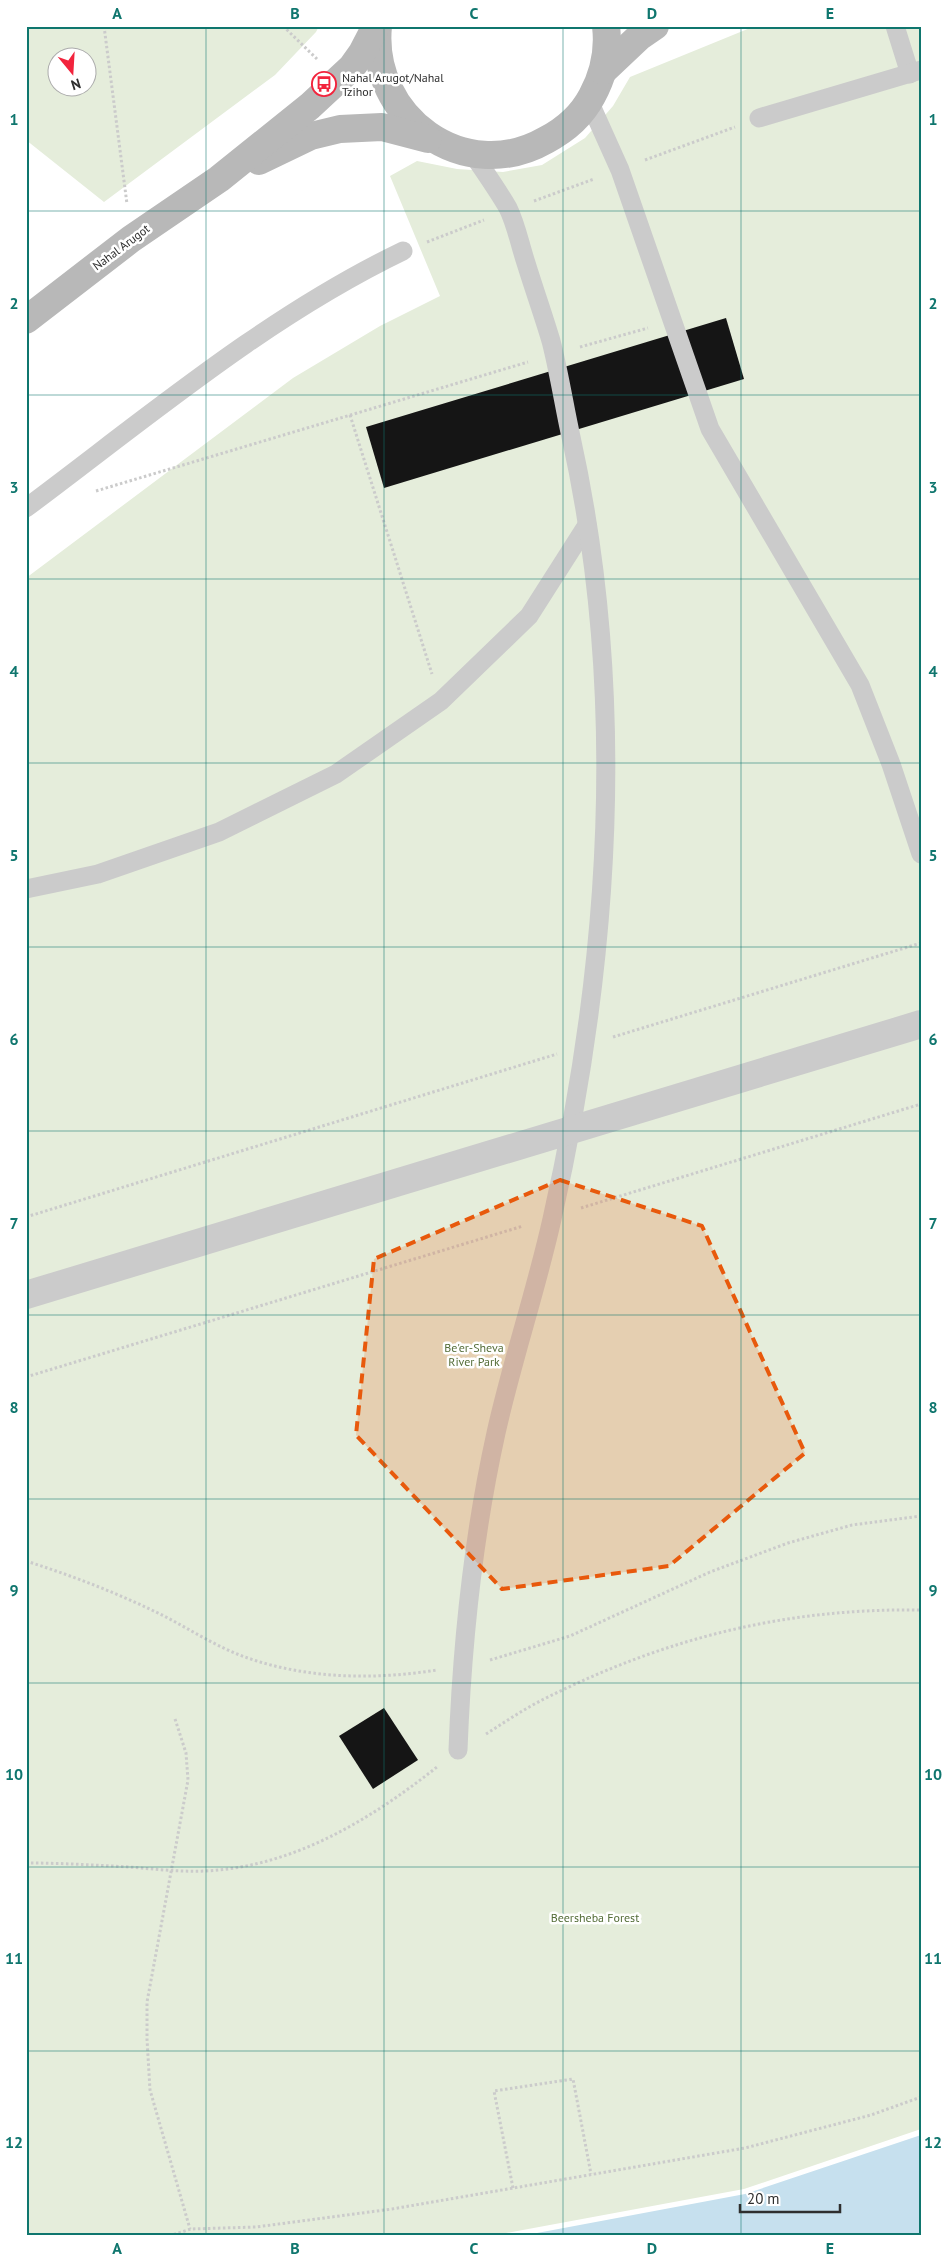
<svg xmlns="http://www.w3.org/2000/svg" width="947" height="2262" font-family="'PT Sans',sans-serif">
<rect width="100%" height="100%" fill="#fff"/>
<g fill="#e5eddb" fill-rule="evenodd">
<path d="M26,26H319L316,32L275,75L104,202L26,140ZM58,58H88V88H58Z"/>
<polygon points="755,26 921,26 921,2129 744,2189 490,2236 26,2236 26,578 293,378 380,326 440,296 390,176 417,161 457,169 503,172 542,165 585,138 613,106 630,77"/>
</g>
<polygon fill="#c6e0ee" points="921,2135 921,2236 521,2236 745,2194"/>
<g fill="#151515">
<polygon points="726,318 744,379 384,488 366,427"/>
<polygon points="384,1708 418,1760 373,1789 339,1736"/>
</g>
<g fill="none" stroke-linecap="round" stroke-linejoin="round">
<g stroke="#cbcbcb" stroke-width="3" stroke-dasharray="2.5 2.5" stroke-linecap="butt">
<polyline points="104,26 127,204"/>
<polyline points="283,26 317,59"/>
<polyline points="645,160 735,127"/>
<polyline points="534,201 594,179"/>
<polyline points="427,242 484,220"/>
<polyline points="580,347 648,328"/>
<polyline points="350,415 432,674"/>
<polyline points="96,491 528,362"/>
<polyline points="613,1037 921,943"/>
<polyline points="581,1208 921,1104"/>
<polyline points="26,1217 557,1054"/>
<polyline points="26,1377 523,1226"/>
<path d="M26,1561C73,1576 120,1594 164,1616C191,1630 217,1647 245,1657C306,1679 374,1680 437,1670"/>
<polyline points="490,1660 570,1636 710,1572 788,1543 852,1525 921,1516"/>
<polyline points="175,1719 186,1753 188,1780 147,2002 147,2039 150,2090 190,2229"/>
<path d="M486,1734C505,1722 524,1709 544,1699C666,1638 785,1608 921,1610"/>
<path d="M26,1863C60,1863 95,1865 129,1867C154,1869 179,1872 205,1871C293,1867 370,1820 437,1767"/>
<polyline points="513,2188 494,2091 573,2079 591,2174"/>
<polyline points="169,2236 191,2229 256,2227 392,2209 745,2148 871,2115 921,2097"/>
</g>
<g stroke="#cbcbcb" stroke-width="19">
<polyline points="895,26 910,74"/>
<polyline points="589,101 620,170 710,429 860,685 891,764 921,854"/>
<polyline points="759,118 921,70"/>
<path d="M26,508C148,417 266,317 403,251"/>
<polyline points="26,889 98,874 219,832 336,774 441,701 529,616 587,525"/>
<path d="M458,1750C462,1644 473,1537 496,1433C512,1361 536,1291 552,1219C610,963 628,695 571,437C564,405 559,372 551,341C543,314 534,289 526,263C520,245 516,224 508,208C497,189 484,171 472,153"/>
</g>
<polyline stroke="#cbcbcb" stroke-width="28" points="26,1295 921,1024"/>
<g stroke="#b8b8b8" stroke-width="28">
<path d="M378,26C369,117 464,187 546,140C565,130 582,115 592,96C604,74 609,51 606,26"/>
<polyline points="603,71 639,37 655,26"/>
<polyline points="259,161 311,136 340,129 382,127 428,139"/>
<polyline points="26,320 131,239 219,179 310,106 352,67 362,53 376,26"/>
</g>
</g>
<path fill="#e8590c" fill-opacity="0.2" stroke="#e8590c" stroke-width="4" stroke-dasharray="10 6" stroke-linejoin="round" d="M560,1180L702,1226L805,1453L669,1566L502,1589L356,1435L374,1259Z"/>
<path fill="none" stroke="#0f766e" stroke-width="1" stroke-opacity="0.55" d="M206,26V2236M384,26V2236M563,26V2236M741,26V2236M26,211H921M26,395H921M26,579H921M26,763H921M26,947H921M26,1131H921M26,1315H921M26,1499H921M26,1683H921M26,1867H921M26,2051H921"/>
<defs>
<symbol id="bus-ring" viewBox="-11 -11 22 22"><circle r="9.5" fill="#fff" stroke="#f2243d" stroke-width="1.5"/><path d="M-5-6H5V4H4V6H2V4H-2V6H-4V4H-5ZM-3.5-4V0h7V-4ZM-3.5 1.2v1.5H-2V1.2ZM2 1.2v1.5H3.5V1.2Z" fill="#f2243d"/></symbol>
</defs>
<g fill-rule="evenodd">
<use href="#bus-ring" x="310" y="70" width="28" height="28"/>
</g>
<g text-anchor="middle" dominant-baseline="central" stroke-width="5" stroke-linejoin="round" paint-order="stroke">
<g font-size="12" fill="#2e2e2e" stroke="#fff" text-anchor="start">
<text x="342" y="77">Nahal Arugot/Nahal<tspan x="342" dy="14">Tzihor</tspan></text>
</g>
<g font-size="12" fill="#2e2e2e" stroke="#fff">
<text transform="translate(121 247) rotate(-37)">Nahal Arugot</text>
</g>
<g font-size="12" fill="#546d38" stroke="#fff">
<text x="474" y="1347">Be'er-Sheva<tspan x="474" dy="14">River Park</tspan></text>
<text x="595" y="1917">Beersheba Forest</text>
</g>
</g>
<rect width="947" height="2262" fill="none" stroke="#ffffff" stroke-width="55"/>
<g transform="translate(72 72) rotate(162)"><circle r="24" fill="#ffffff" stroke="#ababab"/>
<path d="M0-4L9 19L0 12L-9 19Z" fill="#f2243d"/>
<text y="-8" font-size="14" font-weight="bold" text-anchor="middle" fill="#2e2e2e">N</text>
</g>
<path d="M740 2204v8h100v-8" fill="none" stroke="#2e2e2e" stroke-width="2.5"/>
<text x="747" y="2204" font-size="15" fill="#2e2e2e" stroke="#ffffff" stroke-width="4" paint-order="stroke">20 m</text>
<rect x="28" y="28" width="892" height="2206" fill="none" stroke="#0f766e" stroke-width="2"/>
<g font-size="16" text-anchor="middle" font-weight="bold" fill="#0f766e">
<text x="117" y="19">A</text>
<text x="295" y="19">B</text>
<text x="474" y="19">C</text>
<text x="652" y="19">D</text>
<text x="830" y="19">E</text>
<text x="14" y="125">1</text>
<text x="933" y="125">1</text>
<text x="14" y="309">2</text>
<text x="933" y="309">2</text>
<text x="14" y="493">3</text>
<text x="933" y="493">3</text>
<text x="14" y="677">4</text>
<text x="933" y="677">4</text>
<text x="14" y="861">5</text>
<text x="933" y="861">5</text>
<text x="14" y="1045">6</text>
<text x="933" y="1045">6</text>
<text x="14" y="1229">7</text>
<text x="933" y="1229">7</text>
<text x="14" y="1413">8</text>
<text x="933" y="1413">8</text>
<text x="14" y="1596">9</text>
<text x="933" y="1596">9</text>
<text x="14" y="1780">10</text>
<text x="933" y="1780">10</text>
<text x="14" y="1964">11</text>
<text x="933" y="1964">11</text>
<text x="14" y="2148">12</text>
<text x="933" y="2148">12</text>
<text x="117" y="2254">A</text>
<text x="295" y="2254">B</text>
<text x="474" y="2254">C</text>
<text x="652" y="2254">D</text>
<text x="830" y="2254">E</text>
</g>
</svg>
